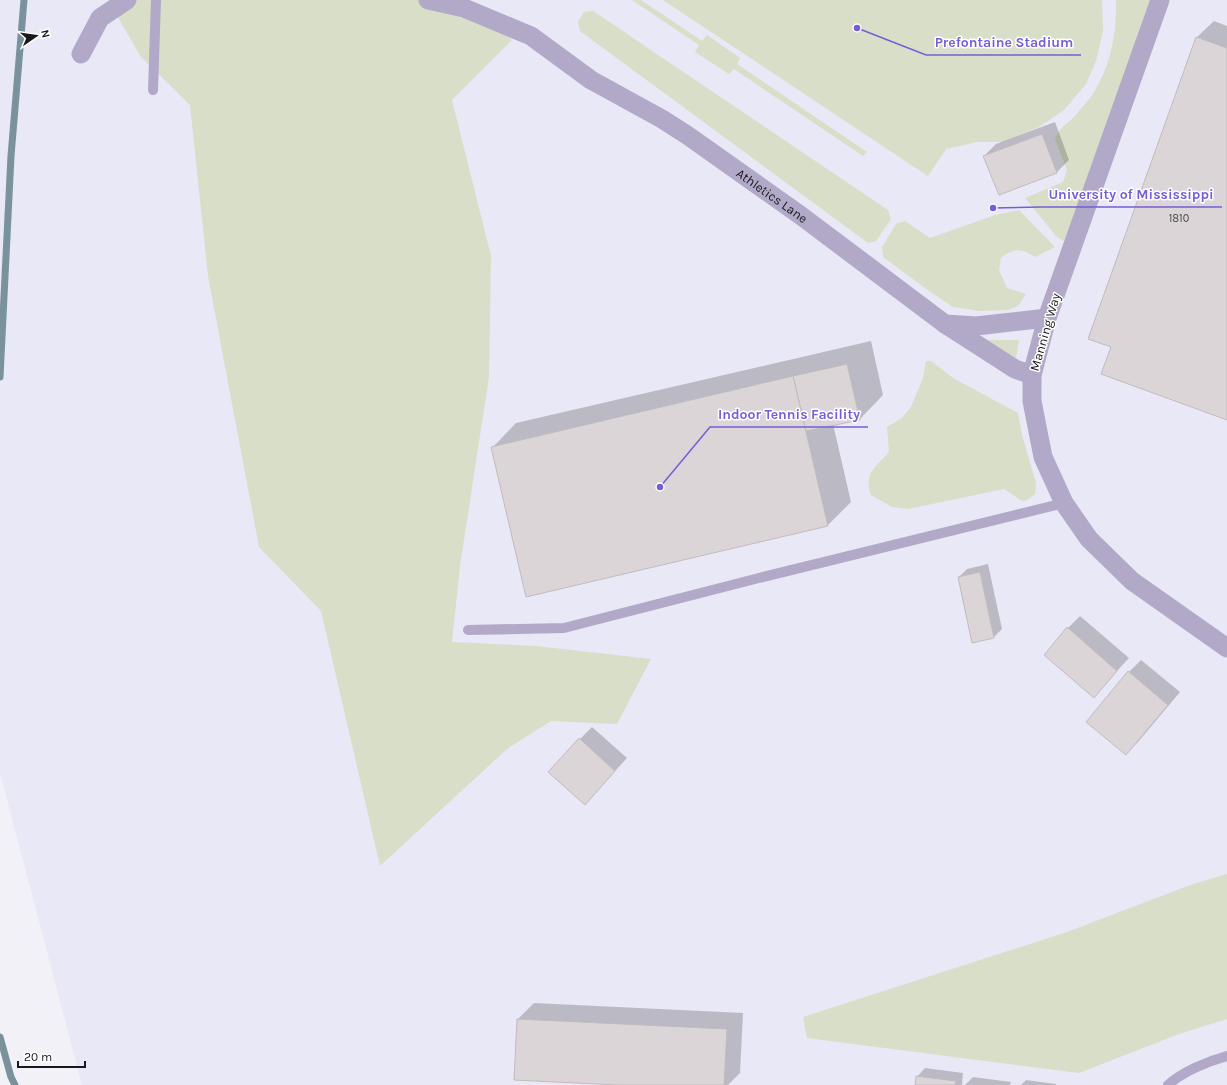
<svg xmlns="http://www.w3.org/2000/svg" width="1227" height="1085" font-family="Karla,sans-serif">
<rect width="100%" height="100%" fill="#f1f1f7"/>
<polygon fill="#e9e8f6" points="0,0 1227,0 1227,1085 82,1085 0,773"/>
<g fill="#d8dec8">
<polygon points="108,0 464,0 512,40 452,100 491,256 489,377 460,566 452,642 536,646 651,659 617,724 551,721 507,749 380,866 321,611 259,547 208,276 190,105 141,57"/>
<polygon points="632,0 641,0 702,41 707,35 740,58 737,64 867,152 863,156 734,69 729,74 695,52 699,45"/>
<polygon points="663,0 1102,0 1103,31 1096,61 1086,84 1064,110 1039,127 1003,142 977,142 946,149 928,176"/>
<path d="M1116,0H1151L1069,233L1064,241L1057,237L1025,198L1063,182L1067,170L1055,139C1061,124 1071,123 1079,111C1084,105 1090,99 1094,92C1111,65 1117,32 1116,0Z"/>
<polygon points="593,11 888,210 891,219 876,241 868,243 580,31 578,22 584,12"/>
<path d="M1019,210L1055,247L1035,257C1021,248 1013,248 1001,258L999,270L1007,288L1026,294L1018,306L1008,310L980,311L953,307L929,291L883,257L882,247L896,224L905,221L930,238L995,215Z"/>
<polygon points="984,340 1019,340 1015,364"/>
<path d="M926,361H931L953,378L1018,413L1022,435L1036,483L1035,494L1027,500L1022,501L1004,489L908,509L892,507L871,495C863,473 876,467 889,452L887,427L902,418L911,407L923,378Z"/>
<polygon points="1227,874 1227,1019 1179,1034 1079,1073 807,1038 803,1017 1067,932 1193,884"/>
</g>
<g fill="#0003">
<polygon points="1214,21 1227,26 1227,419 1112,346 1090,339 1197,37"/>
<polygon points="1055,122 1069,160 1056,173 984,156 996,144"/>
<polygon points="871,341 883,395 860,419 833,424 851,502 828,525 493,447 516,423"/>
<polygon points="988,564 1002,629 994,637 959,577 967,569"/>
<polygon points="1080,616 1129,658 1094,696 1068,628"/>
<polygon points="1141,660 1180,692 1138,742 1125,754 1129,672"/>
<polygon points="592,727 627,758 585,804 580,739"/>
<polygon points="534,1003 743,1013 740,1073 728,1085 639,1085 518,1019"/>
<polygon points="925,1068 963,1073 962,1085 916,1085 917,1077"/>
<polygon points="973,1077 1011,1082 1010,1085 965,1085"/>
<polygon points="1026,1080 1056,1084 1056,1085 1021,1085"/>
</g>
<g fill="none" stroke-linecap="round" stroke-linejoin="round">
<g stroke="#7a929b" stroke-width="7">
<polyline points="0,377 11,156 24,0"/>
<polyline points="0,1037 11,1077 15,1085"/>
</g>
</g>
<g fill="#dbd5d7" stroke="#c2bbbe">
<polygon points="1196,37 1227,48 1227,46 1227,420 1101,374 1111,347 1088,339"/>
<polygon points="1042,134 1057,173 999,195 983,156"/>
<polygon points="847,364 860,420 806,431 793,376"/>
<polygon points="793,376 828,526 526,597 491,447"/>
<polygon points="980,572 994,638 972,643 958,577"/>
<polygon points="1067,627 1117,671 1094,698 1044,655"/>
<polygon points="1128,671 1168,705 1126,755 1086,722"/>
<polygon points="579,738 615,771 585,805 548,772"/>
<polygon points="517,1019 727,1029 724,1085 618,1085 514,1080"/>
<polygon points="916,1076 956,1081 955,1085 915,1085"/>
</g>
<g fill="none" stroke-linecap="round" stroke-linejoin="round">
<g stroke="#b2a9c8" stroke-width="10">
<polyline points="153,90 156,0"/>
<polyline points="468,630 564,628 759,578 1064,503"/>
<path d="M1168,1085C1182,1072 1208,1061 1227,1056"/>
</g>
<g stroke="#b2a9c8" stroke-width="19">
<path id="s1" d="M428,0L464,8L531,36L591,80L662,119L687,135L800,215L945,324L1015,369L1032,375"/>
<polyline points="1160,0 1047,318 1032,375 1032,401 1043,457 1064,503 1089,539 1132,581 1227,648"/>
<polyline points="81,54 100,18 127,0"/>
<polyline points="945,324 976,326 1047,318"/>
</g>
</g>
<g text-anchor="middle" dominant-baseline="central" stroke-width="3" stroke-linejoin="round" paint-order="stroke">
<g font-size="11" fill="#494749">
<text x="1179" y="218">1810</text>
</g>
<g font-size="13" fill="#18181a" stroke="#fff">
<text stroke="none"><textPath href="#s1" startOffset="399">Athletics Lane</textPath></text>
<text transform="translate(1045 332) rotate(-74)">Manning Way</text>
</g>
</g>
<path fill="none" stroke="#765dd8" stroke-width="1.5" d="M857 28L926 55H1081M993 208L1041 207H1222M660 487L710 427H868"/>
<g fill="#765dd8" stroke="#fff" stroke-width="1.5">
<circle cx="857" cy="28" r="4"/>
<circle cx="993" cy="208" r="4"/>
<circle cx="660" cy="487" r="4"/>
</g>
<g font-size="14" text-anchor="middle" font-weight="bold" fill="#765dd8" stroke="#fff" stroke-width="3" stroke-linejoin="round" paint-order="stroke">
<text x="1004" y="47">Prefontaine Stadium</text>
<text x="1131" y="199">University of Mississippi</text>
<text x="789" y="419">Indoor Tennis Facility</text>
</g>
<g transform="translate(36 36) rotate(77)" stroke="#ffffff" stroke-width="3" paint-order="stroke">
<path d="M0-3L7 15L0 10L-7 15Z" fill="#18181a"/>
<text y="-6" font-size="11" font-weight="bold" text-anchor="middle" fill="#18181a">N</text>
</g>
<path d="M18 1061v6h67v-6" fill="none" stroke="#18181a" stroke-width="2"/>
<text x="24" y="1061" font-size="12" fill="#18181a" stroke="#ffffff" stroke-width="3" paint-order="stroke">20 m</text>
</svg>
